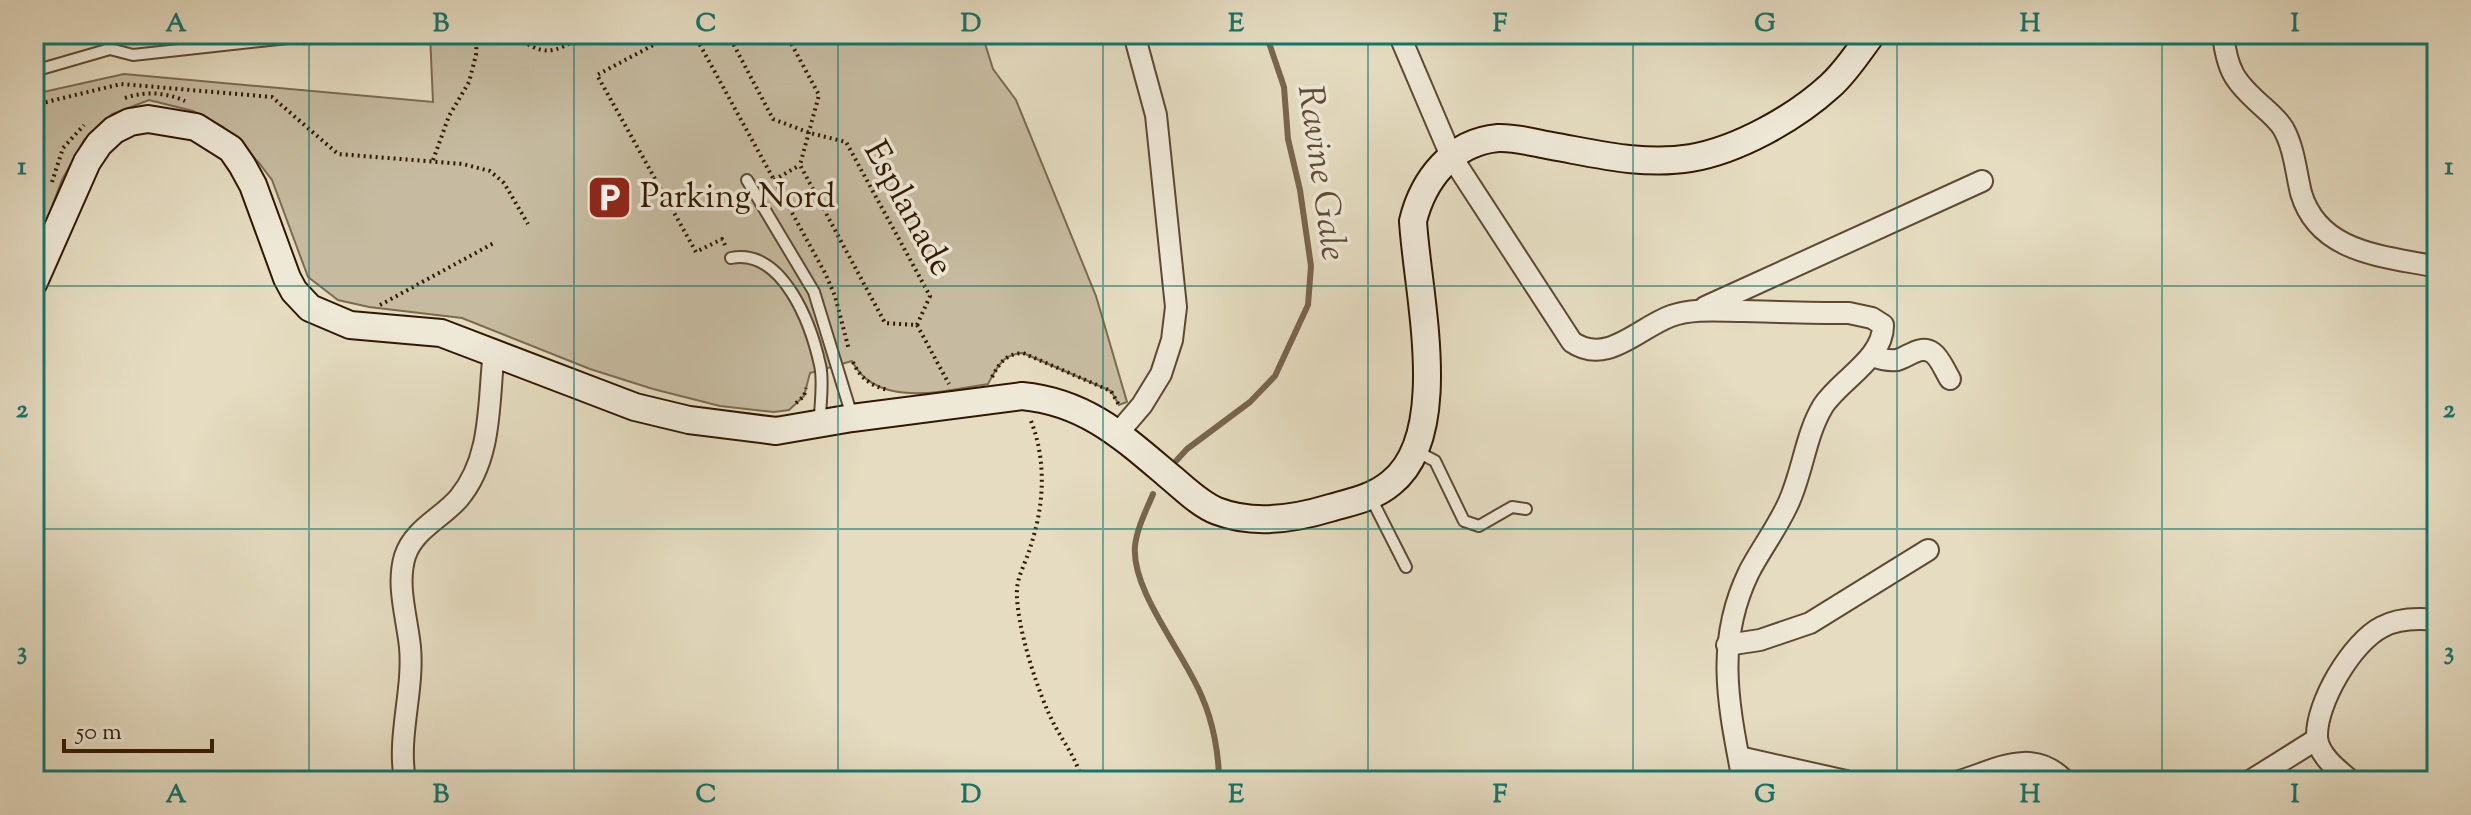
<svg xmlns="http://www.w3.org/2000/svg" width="2471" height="815" font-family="'Sorts Mill Goudy',serif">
<rect width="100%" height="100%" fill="#e5dcc1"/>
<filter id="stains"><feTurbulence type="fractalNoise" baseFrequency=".0025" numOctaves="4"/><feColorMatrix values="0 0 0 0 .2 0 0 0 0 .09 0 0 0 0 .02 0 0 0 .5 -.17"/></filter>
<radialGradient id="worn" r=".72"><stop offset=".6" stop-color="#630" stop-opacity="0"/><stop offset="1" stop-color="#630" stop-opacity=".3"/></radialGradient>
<path fill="#c6bba0" stroke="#7c6a50" stroke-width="2" d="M430,34H982L993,69L1016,100L1096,296L1127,402L1119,405L1111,391L1023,353C1003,354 997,367 988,384C945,391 876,409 852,361L810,373L804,396L789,410L774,412L720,406L653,389L590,369L462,318L369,307L338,300L308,277L272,180L259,163L223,127L193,111L149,100L112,114L84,140L62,180L34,254V94L124,74L433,102Z"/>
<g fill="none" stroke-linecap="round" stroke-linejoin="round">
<g stroke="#78654d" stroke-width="6">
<polyline points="1176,461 1187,449 1250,402 1275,376 1308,305 1311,266 1300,190 1288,139 1284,87 1266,34"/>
<path d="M1153,494C1146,511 1137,528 1135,546C1131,591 1185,654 1202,697C1213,722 1219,754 1219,781"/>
</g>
<defs>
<g id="service">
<polyline points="106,34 110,49 133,55 324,34"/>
<polyline points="34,71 110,49"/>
<polyline points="747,180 814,292 852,416"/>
<path d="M731,258C783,248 811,324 820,365C824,382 820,403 820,420"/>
<polyline points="1416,451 1435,461 1464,521 1479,526 1512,507 1526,509"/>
<polyline points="1371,498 1406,567"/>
</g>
<g id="minor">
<path d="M1399,34L1451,156L1572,342C1607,366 1638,328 1671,316C1694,308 1720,311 1744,311C1779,312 1814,313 1849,313L1872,318L1883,325C1884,358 1840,380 1823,406C1805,436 1803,472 1788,504C1777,528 1761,549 1749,572C1714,644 1729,707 1743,781"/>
<path d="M2223,34C2227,71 2235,82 2262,106C2270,113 2278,120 2283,128C2294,147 2296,172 2301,193C2319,254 2385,256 2437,267"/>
<polyline points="1705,307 1982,181"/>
<path d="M1872,356C1880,359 1887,361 1897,360C1909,357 1920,344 1933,353C1940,358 1945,371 1950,379"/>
<polyline points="1118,433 1142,405 1161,374 1172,340 1176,307 1156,115 1134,34"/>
<polyline points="1727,645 1760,640 1810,623 1928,550"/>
<polyline points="1739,757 1846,781"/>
<path d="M405,781C397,735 414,692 410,647C407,617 396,585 405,556C414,529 442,518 459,498C493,457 488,401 494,351"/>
<path d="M1960,781C1998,769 2033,747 2065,781"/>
<polyline points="2250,781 2317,739"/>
<path d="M2351,781C2338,770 2318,755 2317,737C2316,703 2352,642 2382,627C2398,618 2419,618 2437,620"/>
</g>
<path id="secondary" d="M34,282L87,162L99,144L114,130L130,122L148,119L196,127L231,149L242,165L253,185L287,278L294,291L310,308L350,325L441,333L635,407L689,420L776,431L852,418L1022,396C1085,402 1122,436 1168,475C1183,487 1199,504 1217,511C1253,525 1294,519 1330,508C1351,502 1373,498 1391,483C1453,434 1417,292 1413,221C1423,180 1452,142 1498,138C1515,137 1535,143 1552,146C1597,154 1644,166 1691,158C1738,150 1795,118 1830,86C1846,72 1859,51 1872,34"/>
</defs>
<use href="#service" stroke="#5e4931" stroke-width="14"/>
<use href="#minor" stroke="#5e4931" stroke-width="24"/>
<use href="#secondary" stroke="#311801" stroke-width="30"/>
<g stroke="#311801" stroke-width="4" stroke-dasharray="2 4" stroke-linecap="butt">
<path d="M513,34C543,57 553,55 584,34"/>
<polyline points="674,34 597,75 696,252 722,239 726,247"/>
<polyline points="694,34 825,273 835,296 849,350"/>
<polyline points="728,34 773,119 810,133 846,142 930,296 917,325 885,323 800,165 819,95 786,34"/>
<path d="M125,98C145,91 165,92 185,101"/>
<polyline points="34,105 121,84 272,97 338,154 463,164 490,171 504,183 528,224"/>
<polyline points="433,160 449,116 469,82 476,55 477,34"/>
<polyline points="774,180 800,165"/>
<polyline points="52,182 63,148 84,125"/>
<polyline points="380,305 494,243"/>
<polyline points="917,325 949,384"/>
<path d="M853,362C860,378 871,386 888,390"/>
<path d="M992,377C1000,362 1006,354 1023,353L1111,391L1119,405"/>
<polyline points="796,403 804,396 806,388"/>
<path d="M1031,421C1047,462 1044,507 1030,548C1026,562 1018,575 1017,589C1015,623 1039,697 1055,726C1065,745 1077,759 1082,781"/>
</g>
<use href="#service" stroke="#eee8d7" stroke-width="10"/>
<use href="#minor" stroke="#eee8d7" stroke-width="20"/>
<use href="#secondary" stroke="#eee8d7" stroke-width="26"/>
</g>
<path fill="none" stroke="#0f766e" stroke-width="2" stroke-opacity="0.55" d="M309,34V781M574,34V781M838,34V781M1103,34V781M1368,34V781M1633,34V781M1897,34V781M2162,34V781M34,286H2437M34,529H2437"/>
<defs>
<symbol id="parking-square" viewBox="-11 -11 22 22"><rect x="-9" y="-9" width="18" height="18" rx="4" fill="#8f2418" stroke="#eee8d7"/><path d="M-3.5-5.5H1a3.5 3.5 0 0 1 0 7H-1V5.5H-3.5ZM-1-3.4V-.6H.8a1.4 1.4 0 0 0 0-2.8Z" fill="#fff"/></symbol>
</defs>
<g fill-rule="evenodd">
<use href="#parking-square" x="584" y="172" width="51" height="51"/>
</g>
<g text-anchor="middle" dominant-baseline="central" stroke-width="7" stroke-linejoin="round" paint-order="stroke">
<g font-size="34" fill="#311801" stroke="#eee8d7" text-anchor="start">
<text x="640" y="198">Parking Nord</text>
</g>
<g font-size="34" fill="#311801" stroke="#eee8d7">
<text transform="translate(907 209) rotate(61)">Esplanade</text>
</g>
<g font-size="36" font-style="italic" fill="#614c34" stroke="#eee8d7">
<text transform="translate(1320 173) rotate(82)">Ravine Gale</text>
</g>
</g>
<rect width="2471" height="815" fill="none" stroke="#e5dcc1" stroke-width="88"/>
<path d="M64 739v12h148v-12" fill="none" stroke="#311801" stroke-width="4"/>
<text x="76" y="739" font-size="24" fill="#311801" stroke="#eee8d7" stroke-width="6" paint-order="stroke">50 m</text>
<rect x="44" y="44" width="2383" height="727" fill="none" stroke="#0f766e" stroke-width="3"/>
<g font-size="26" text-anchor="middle" font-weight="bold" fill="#0f766e">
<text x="176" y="31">A</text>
<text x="441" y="31">B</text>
<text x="706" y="31">C</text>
<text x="971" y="31">D</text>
<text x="1236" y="31">E</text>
<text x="1500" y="31">F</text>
<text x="1765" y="31">G</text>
<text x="2030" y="31">H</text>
<text x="2295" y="31">I</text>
<text x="22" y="174">1</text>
<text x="2449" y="174">1</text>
<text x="22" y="417">2</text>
<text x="2449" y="417">2</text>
<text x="22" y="659">3</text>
<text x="2449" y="659">3</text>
<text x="176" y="802">A</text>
<text x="441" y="802">B</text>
<text x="706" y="802">C</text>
<text x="971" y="802">D</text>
<text x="1236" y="802">E</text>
<text x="1500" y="802">F</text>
<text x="1765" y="802">G</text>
<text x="2030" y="802">H</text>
<text x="2295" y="802">I</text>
</g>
<rect width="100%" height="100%" filter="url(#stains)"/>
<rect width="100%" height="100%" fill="url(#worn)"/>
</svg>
